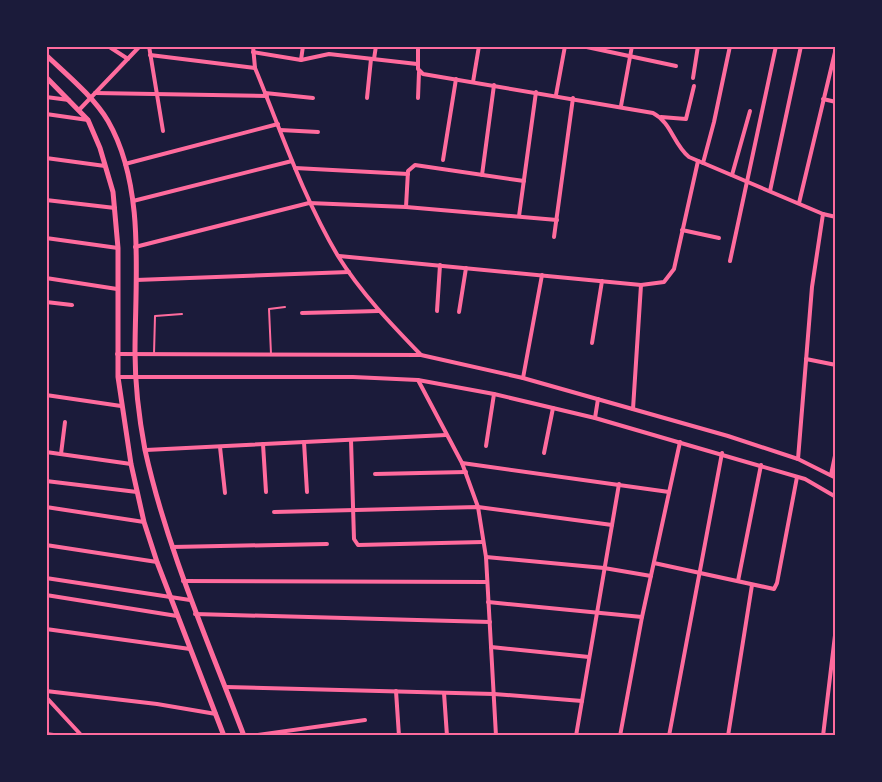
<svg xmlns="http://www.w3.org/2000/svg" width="882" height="782" font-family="'Archivo Narrow',sans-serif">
<rect width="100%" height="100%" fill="#1b1b3a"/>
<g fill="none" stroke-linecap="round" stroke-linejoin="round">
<g stroke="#ff6b9d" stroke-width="2">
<polyline points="154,354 155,316 182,314"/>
<polyline points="271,354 269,309 285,307"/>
</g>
<g stroke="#ff6b9d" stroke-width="4">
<polyline points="108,46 128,59"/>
<polyline points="149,46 163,131"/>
<path d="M253,46L255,68C281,131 303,197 338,256C361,293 391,324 421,355"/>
<path d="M418,46V69L423,74L653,113C672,123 673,144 689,157L823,214L836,217"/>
<polyline points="582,46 676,66"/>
<polyline points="253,52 301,60 329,54 417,64"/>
<polyline points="150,55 255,68"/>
<polyline points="374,59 376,46"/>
<polyline points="301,60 303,46"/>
<polyline points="693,78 698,46"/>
<polyline points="473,82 479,46"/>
<polyline points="95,93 267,96"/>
<polyline points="265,93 313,98"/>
<polyline points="556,95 565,46"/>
<polyline points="46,97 69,100"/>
<polyline points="367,98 371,59"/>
<polyline points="418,98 419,72"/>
<polyline points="823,99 836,102"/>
<polyline points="621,106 632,46"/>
<polyline points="79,110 140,46"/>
<polyline points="46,114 88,120"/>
<polyline points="661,117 686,119 694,86"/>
<polyline points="280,130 318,132"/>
<polyline points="46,158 105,166"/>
<polyline points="443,160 456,79"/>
<polyline points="703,163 714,122 730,46"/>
<polyline points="125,164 278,124"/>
<polyline points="295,168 408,174"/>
<polyline points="482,175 494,85"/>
<polyline points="732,175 750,111"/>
<polyline points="770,191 801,46"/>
<polyline points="46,200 115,208"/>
<polyline points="133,201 292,161"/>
<polyline points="799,203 836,48"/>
<polyline points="406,207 408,171 415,165 524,181"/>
<polyline points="519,216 536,92"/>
<polyline points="682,230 719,238"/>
<polyline points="554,237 573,98"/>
<polyline points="46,238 118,248"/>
<polyline points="135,247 309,203 406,207 557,220"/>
<polyline points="339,256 641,285 664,282 674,269 698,161"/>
<polyline points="730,261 776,46"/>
<polyline points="46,278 117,289"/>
<polyline points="136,280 349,272"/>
<polyline points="46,302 72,305"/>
<polyline points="437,311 440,265"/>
<polyline points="459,312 466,268"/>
<polyline points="302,313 379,311"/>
<polyline points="592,343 602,281"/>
<polyline points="117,354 421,355 523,378 728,436 798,459 836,478"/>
<polyline points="806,359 836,365"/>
<polyline points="118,377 353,377 418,380 494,394 595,418 805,479 836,497"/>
<polyline points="523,378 542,275"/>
<polyline points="418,380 462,463 478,507 486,557 496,736"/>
<polyline points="46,395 121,406"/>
<polyline points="633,409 641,285"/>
<polyline points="595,418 598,399"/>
<polyline points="351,440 354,539 358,545 483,542"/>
<polyline points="304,442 307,492"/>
<polyline points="263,444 266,492"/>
<polyline points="486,446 494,394"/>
<polyline points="220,447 225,493"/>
<polyline points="146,450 446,435"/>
<polyline points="46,452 131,464"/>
<polyline points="544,453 553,408"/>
<polyline points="61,454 65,422"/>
<polyline points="798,459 812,287 823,214"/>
<polyline points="462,463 669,492"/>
<polyline points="375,474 466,472"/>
<polyline points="831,475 836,451"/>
<polyline points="46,481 137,492"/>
<polyline points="46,507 144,522"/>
<polyline points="274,512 478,507 612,525"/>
<polyline points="46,545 157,562"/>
<polyline points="172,547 327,544"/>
<polyline points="486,557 604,568 651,576"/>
<polyline points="654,563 774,589 777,583 797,477"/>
<polyline points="46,578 190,600"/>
<polyline points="183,581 487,582"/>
<polyline points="738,581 761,465"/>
<polyline points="46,595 177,616"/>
<polyline points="488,602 642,617"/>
<polyline points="195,614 490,622"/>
<polyline points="46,629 190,649"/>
<polyline points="491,647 589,657"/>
<polyline points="226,687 494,694 582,701"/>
<polyline points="46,691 157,704 216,714"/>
<polyline points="396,691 399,736"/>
<polyline points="444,693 447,736"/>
<polyline points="46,697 82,736"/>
<polyline points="46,734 61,736"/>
<polyline points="251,736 365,720"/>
<polyline points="576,736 619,484"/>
<polyline points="620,736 642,617 680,442"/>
<polyline points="669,736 722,453"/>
<polyline points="728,736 752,585"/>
<polyline points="823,736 836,627"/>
</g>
<g stroke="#ff6b9d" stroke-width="5">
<path d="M46,55C67,75 93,96 108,121C146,187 135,279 135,352C135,384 139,418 145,450C167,549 208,641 244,736"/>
<polyline points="46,77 88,120 100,148 113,192 118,248 118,377 131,464 144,522 157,562 224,736"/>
</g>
</g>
<rect width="882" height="782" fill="none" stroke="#1b1b3a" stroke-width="95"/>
<rect x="48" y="48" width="786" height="686" fill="none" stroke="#ff6b9d" stroke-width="2"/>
</svg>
